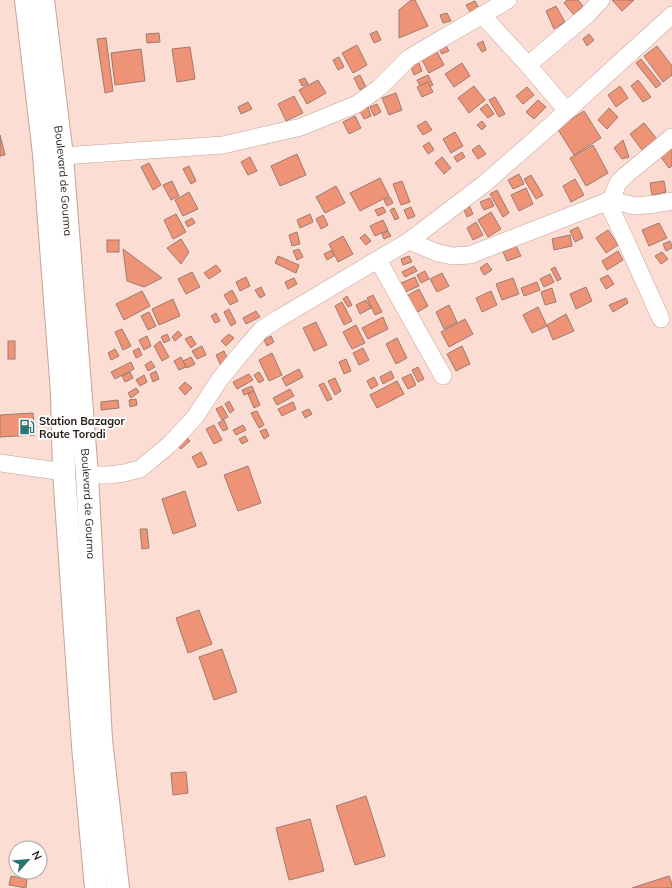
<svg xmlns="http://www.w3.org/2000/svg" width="672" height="888" font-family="Mulish,sans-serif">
<rect width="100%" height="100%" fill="#fbddd4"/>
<g fill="#ef9377" stroke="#9c7b70">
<polygon points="411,0 415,0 428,26 399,38 399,10"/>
<polygon points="567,0 578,0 583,6 574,15 564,3"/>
<polygon points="612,0 634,0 622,11"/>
<polygon points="475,1 480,10 472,15 466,5"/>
<polygon points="556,6 565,22 554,29 546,11"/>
<polygon points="447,13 451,21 443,23 440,15"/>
<polygon points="377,31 381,40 374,43 370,34"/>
<polygon points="159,33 160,42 147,43 146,34"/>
<polygon points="589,34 594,40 587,46 583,39"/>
<polygon points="106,38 113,91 105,93 97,39"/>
<polygon points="483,41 486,50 482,52 477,44"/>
<polygon points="445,44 449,51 442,54 438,48"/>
<polygon points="357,45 367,65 353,73 342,53"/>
<polygon points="434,46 444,65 429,73 419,54"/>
<polygon points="657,46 672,66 672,75 663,82 644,56"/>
<polygon points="190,47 195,79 177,82 172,49"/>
<polygon points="141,49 145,81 115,85 111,53"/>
<polygon points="339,57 344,67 338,70 333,60"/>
<polygon points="641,59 661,84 656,88 636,63"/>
<polygon points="418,61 422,71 414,75 410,64"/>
<polygon points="462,63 470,76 454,87 445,74"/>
<polygon points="360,75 366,87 360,90 354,78"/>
<polygon points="428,75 433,85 422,90 417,80"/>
<polygon points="305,78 308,84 302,86 299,80"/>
<polygon points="318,80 326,93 307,104 299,90"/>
<polygon points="638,80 651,97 643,102 631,86"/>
<polygon points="428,82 433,92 422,97 417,87"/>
<polygon points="474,86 485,100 469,113 458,98"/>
<polygon points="620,86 628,98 616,107 608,95"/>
<polygon points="527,87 534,95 523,104 516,96"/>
<polygon points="396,93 402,110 389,115 382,98"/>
<polygon points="294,96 303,113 286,121 278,104"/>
<polygon points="495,97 505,114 499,117 489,100"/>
<polygon points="538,100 546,107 534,119 526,112"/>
<polygon points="248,102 252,109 241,114 238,107"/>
<polygon points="377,104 381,112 374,116 370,107"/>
<polygon points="487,104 494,114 488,118 480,109"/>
<polygon points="368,107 371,116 364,119 360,111"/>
<polygon points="609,108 618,117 607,129 598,120"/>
<polygon points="584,111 601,138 574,155 557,128"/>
<polygon points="355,116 361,128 349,134 343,122"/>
<polygon points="426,121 432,130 423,135 417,126"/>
<polygon points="482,121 486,126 482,130 477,125"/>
<polygon points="644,123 657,139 642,150 630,134"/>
<polygon points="455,132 463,146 451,153 443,139"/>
<polygon points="0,135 5,155 0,156"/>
<polygon points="623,140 629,157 622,159 614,148"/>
<polygon points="429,142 434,150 428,154 423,146"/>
<polygon points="667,144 672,151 672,166 669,168 657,152"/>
<polygon points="479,145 486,154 478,159 472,150"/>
<polygon points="593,145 608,173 586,186 570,158"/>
<polygon points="462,152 465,157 457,162 454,157"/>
<polygon points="297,154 306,175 280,186 271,166"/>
<polygon points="250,157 257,171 248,175 241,162"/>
<polygon points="442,157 451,168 444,174 435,163"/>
<polygon points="149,163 161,185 153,190 141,167"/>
<polygon points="189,166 196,181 191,184 183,169"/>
<polygon points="519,174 524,184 513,189 508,180"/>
<polygon points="531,175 543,195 536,199 524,179"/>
<polygon points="380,178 389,196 360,211 350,193"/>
<polygon points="575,179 584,195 571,202 563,186"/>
<polygon points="172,181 179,196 171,200 163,185"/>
<polygon points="402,181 410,202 401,205 393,184"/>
<polygon points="664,181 666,192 652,195 650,183"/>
<polygon points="336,186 345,203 325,213 316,197"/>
<polygon points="526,188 533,204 519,211 511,195"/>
<polygon points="497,190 509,213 503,217 490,194"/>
<polygon points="189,192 198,209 183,216 175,200"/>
<polygon points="390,197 393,203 387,206 384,200"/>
<polygon points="490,198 494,206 484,210 480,202"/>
<polygon points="469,205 473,214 467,217 463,208"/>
<polygon points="383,207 386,212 378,216 375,210"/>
<polygon points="411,207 415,216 408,219 404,210"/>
<polygon points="394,208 399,218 395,220 390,210"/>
<polygon points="491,212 501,229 488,237 478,220"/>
<polygon points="176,214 186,232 173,239 164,220"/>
<polygon points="310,214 313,222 300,228 297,220"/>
<polygon points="323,215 328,225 321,229 316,219"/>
<polygon points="192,218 195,223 188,227 185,222"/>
<polygon points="383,220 388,230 375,236 370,226"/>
<polygon points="476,222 483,235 473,240 467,228"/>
<polygon points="659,223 667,238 649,246 642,230"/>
<polygon points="578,227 583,238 575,242 570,231"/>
<polygon points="608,230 618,245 606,253 596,238"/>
<polygon points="388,231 391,236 384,239 382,234"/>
<polygon points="297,232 300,244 292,246 289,235"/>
<polygon points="365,234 371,241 366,245 360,238"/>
<polygon points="570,235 572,246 554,250 552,239"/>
<polygon points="343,236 353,254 338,262 329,244"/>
<polygon points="181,239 189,252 181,264 167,248"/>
<rect x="107" y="240" width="12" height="12"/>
<polygon points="670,241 672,246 672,248 666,251 663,244"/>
<polygon points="516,246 521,256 507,261 503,252"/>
<polygon points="123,249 162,278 144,287 127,281"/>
<polygon points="299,249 303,257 297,260 293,251"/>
<polygon points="332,250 334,256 327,260 324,254"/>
<polygon points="618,251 623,260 607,270 602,261"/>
<polygon points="662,252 668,259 661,264 655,256"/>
<polygon points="278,256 299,265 296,273 275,263"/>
<polygon points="409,256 412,262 403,265 401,259"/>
<polygon points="487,263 492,270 484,275 480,268"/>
<polygon points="216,265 221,271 209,279 204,273"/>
<polygon points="414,266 417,271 405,277 402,272"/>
<polygon points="555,267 561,279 557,281 551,269"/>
<polygon points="425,271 429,279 421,283 417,275"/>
<polygon points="192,272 200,287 186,294 178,279"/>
<polygon points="442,273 449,286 437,292 430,279"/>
<polygon points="550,274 554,282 544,287 540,279"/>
<polygon points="608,275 614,284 606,289 600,279"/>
<polygon points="246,277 250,286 240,291 236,282"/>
<polygon points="415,277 419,286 403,293 399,284"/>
<polygon points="294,278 297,284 288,289 285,282"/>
<polygon points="513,278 519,294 502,300 496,284"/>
<polygon points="537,282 540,290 524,296 521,288"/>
<polygon points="261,287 265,295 260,298 255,290"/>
<polygon points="586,287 592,301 576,309 570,294"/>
<polygon points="552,288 556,302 545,305 541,292"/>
<polygon points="419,289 428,306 414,314 405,297"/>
<polygon points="232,290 238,301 230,305 224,295"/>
<polygon points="142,291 150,306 124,320 116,304"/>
<polygon points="491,291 497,305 482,312 476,298"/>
<polygon points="373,295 382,312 375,315 367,298"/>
<polygon points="347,296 352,305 348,307 343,299"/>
<polygon points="626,298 628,303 613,312 609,305"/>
<polygon points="173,299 180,316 159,325 152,309"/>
<polygon points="366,300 371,308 360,314 356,305"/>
<polygon points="342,302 352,321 344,325 335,306"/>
<polygon points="449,305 457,322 444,329 436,312"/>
<polygon points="538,307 547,326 532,333 523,315"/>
<polygon points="229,309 236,323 231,326 224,312"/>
<polygon points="256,311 260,317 246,324 243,318"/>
<polygon points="149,312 156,326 148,330 141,316"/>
<polygon points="216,313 220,321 215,323 211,316"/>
<polygon points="566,314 574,331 553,340 547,325"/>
<polygon points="383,317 388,329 368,339 362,328"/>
<polygon points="465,319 473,334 449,347 441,332"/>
<polygon points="316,322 327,345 314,351 303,328"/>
<polygon points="356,325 365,343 352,349 343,332"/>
<polygon points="122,329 131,346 123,350 115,332"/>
<polygon points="178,331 182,335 175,341 172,337"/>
<polygon points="167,334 170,340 164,343 161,337"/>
<polygon points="229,334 234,338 226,346 221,341"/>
<polygon points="147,336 151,346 144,350 139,340"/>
<polygon points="191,336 196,344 191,348 185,339"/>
<polygon points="271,336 274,342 267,346 264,340"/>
<polygon points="397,338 407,358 396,364 386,344"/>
<rect x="8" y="341" width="7" height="18"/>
<polygon points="160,341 169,357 162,361 154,346"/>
<polygon points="202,346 206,355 197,359 192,351"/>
<polygon points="462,346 470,364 456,371 447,354"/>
<polygon points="139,348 142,355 136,358 133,351"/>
<polygon points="363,348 369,360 359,365 353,353"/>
<polygon points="115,349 119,356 111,360 108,353"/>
<polygon points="224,351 229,362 221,366 216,355"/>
<polygon points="272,353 282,375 269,381 259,360"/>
<polygon points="181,357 186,367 179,370 174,361"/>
<polygon points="191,357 195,364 187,368 183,361"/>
<polygon points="346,359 351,371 344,374 339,362"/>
<polygon points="151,361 155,367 148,371 145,365"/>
<polygon points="131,362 134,369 115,379 111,372"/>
<polygon points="418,367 424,379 418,382 412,370"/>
<polygon points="299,369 303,377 286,386 282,378"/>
<polygon points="156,371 159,379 153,382 150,374"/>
<polygon points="391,371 394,378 383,384 380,377"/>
<polygon points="130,372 133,378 125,382 122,376"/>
<polygon points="259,372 264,380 259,383 254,375"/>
<polygon points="249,374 253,380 237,389 233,382"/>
<polygon points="411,374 416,385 408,389 402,378"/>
<polygon points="144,375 147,382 140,386 136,380"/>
<polygon points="374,377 378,385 371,389 367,381"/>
<polygon points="335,378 341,391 335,395 328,381"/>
<polygon points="397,381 404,394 377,408 370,395"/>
<polygon points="185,382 192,388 185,395 179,388"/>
<polygon points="324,383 332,399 327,401 319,385"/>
<polygon points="252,386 254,391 244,395 242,390"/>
<polygon points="136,388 139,392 131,398 128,393"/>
<polygon points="290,389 294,396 277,405 273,398"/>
<polygon points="254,391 260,405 254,408 248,394"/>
<polygon points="136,399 137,405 130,407 129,400"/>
<polygon points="118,400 119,408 101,410 101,402"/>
<polygon points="229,401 234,410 230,413 225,404"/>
<polygon points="293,402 296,409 282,416 278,409"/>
<polygon points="222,406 228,417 222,420 216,409"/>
<polygon points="309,409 312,414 305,418 302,412"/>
<polygon points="257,411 264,425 259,428 251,413"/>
<polygon points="33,413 35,435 0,437 0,415"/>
<polygon points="224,420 228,429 223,431 218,423"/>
<polygon points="214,425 222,440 214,444 206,429"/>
<polygon points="243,425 246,430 236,435 233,430"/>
<polygon points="266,429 269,436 264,439 260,431"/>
<polygon points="245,436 248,441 242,444 239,439"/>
<polygon points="187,438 190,441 181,449 178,446"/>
<polygon points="201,452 207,464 198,468 192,457"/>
<polygon points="248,466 261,503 238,511 224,475"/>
<polygon points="185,491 196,526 173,534 162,499"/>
<polygon points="140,529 147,529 149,548 142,549"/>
<polygon points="199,610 212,644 188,653 176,618"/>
<polygon points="222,649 237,692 214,700 199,657"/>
<polygon points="186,772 188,793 173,795 171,773"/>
<polygon points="366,796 385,856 355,865 336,806"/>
<polygon points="310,819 324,871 289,880 276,828"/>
<polygon points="11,876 27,879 26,888 9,885"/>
<polygon points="669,876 672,884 672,888 632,888"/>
</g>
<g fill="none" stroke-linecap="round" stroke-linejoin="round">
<defs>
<g id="minor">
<polyline points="482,15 528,65 567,111"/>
<polyline points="528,65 587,15 601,0"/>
<polyline points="62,156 223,145 301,127 357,104 379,88 409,58 508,0"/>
<polyline points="611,200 635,206 656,204 672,201"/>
<polyline points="607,201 625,239 661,319"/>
<polyline points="409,241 438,253 452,256 470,255 611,200 618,183 626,175 672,137"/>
<polyline points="378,260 443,376"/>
<polyline points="0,463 64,472"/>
<polyline points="87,475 109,475 124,473 140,469 170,444 195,417 220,379 248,345 261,330 278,319 409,241 484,184 548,128 672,15"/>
</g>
<g id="trunk">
<polyline points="26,0 44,154 62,393 64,472 83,746 96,888"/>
<path id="s1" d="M43,0L62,156L87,475L101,740L118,888"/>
</g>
</defs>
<use href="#minor" stroke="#c6a398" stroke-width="18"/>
<use href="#trunk" stroke="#c6a398" stroke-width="24"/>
<use href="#minor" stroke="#fff" stroke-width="17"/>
<use href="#trunk" stroke="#fff" stroke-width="22"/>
</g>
<defs>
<symbol id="fuel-bare" viewBox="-9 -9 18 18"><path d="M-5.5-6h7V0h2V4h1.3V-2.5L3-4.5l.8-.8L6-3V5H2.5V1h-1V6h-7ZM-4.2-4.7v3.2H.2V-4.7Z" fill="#2a7473" stroke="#fff" stroke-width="2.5" paint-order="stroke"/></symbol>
</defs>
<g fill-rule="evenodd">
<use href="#fuel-bare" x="16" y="416" width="22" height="22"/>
</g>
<g text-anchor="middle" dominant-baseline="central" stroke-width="4" stroke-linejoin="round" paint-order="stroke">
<g font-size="11" fill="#291c18" stroke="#fff">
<text stroke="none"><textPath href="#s1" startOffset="182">Boulevard de Gourma</textPath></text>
<text stroke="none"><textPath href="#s1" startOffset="506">Boulevard de Gourma</textPath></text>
</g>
<g font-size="11" font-weight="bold" fill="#291c18" stroke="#fff" text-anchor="start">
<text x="39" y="421">Station Bazagor<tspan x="39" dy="13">Route Torodi</tspan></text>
</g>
</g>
<g transform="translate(28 860) rotate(63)"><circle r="19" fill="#ffffff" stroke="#a9a4a3"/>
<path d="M0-3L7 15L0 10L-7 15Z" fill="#2a7473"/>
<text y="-6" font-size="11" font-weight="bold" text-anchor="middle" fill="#291c18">N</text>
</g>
</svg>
